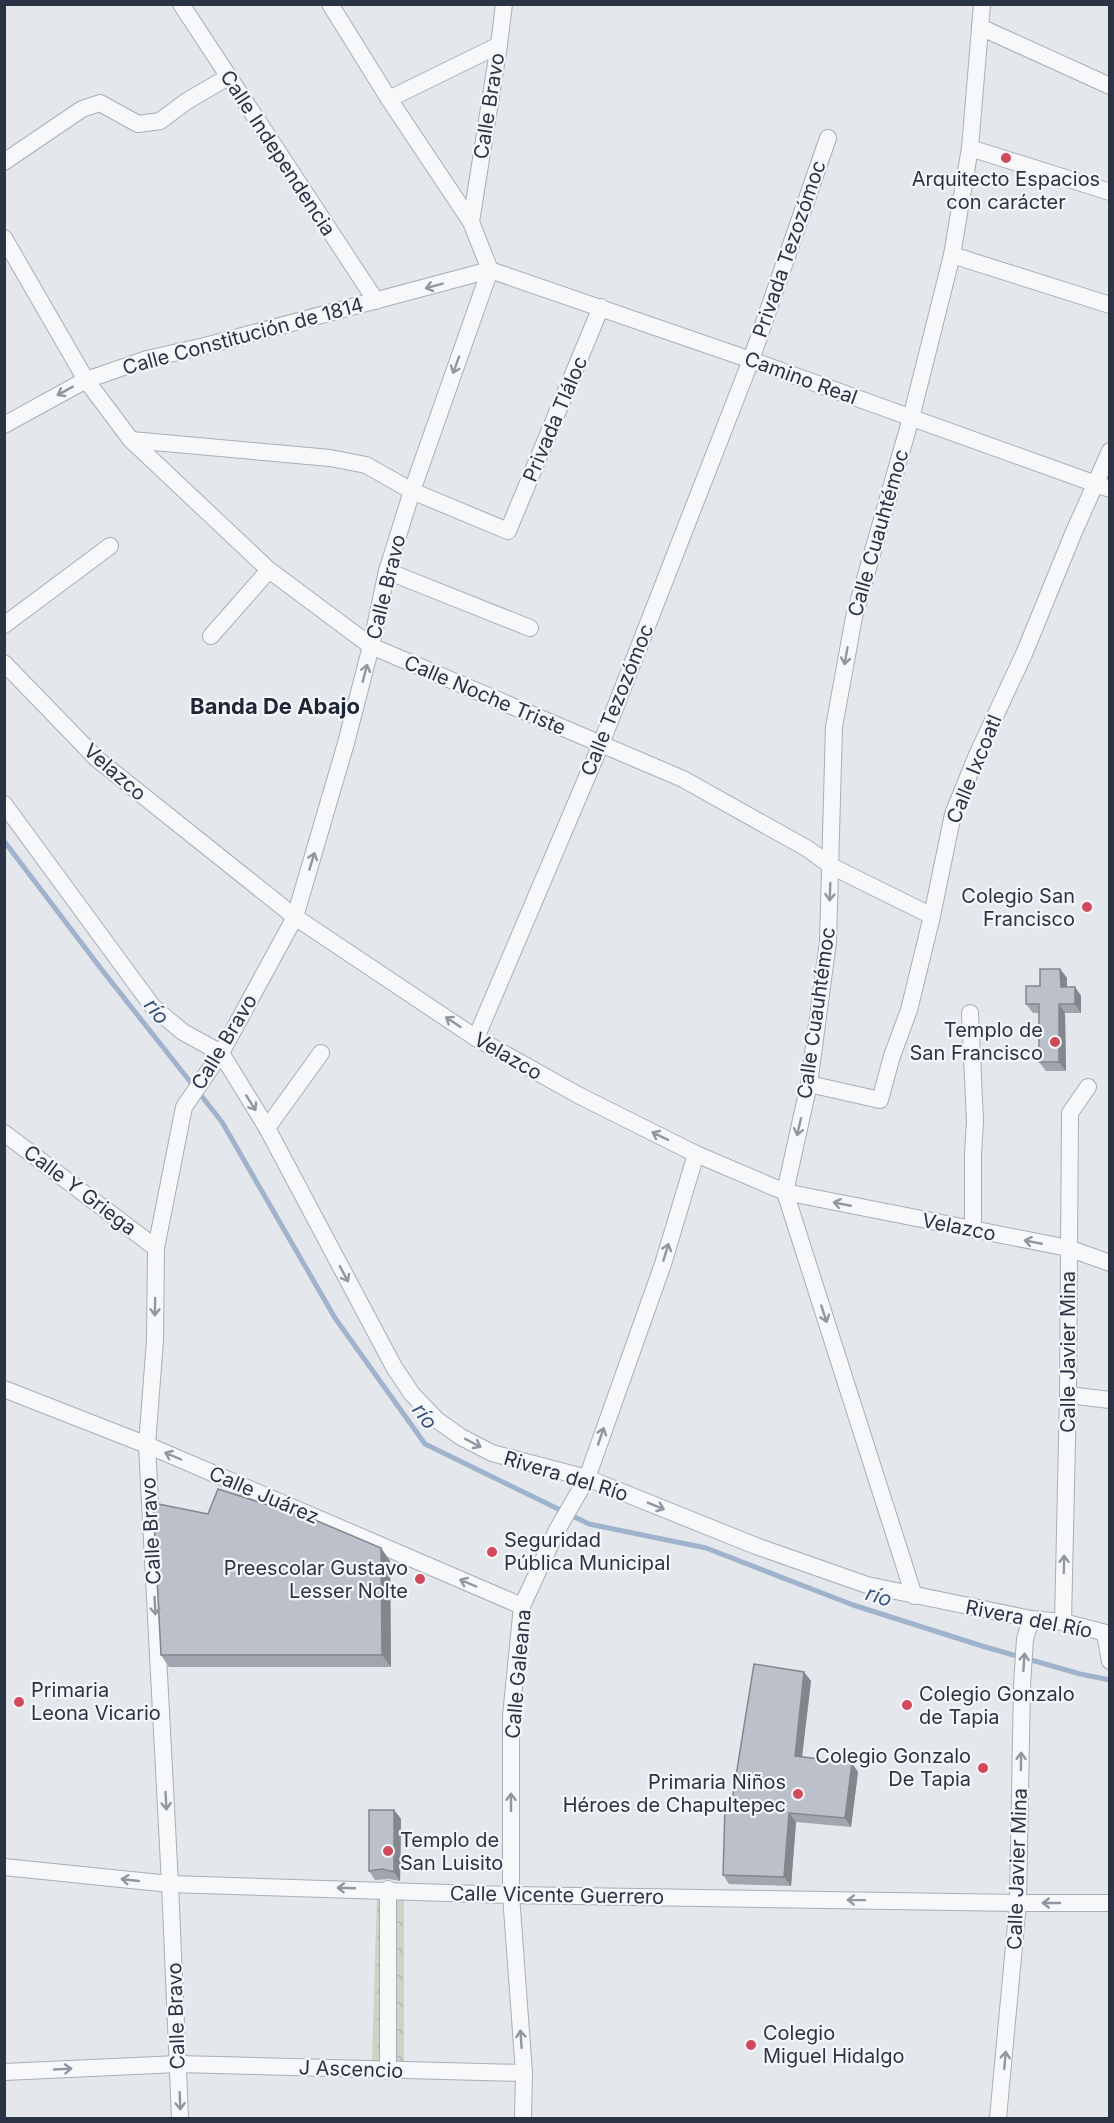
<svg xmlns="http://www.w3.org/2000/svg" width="1114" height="2123" font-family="Inter,sans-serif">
<defs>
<pattern id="forest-crowns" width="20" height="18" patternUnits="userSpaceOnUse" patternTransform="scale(1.5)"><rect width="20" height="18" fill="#c9d6c5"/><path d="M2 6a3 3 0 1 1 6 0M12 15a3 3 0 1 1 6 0" fill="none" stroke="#adb8ab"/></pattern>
</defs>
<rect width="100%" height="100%" fill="#e4e7ec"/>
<polygon fill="url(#forest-crowns)" points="377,1894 404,1895 404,2063 372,2061"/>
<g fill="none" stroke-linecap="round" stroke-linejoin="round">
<polyline stroke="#9fb4cc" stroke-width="5" points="4,841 102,970 222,1122 335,1318 425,1444 589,1524 706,1548 853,1605 982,1646 1080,1674 1110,1680"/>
<defs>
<g id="minor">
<polyline points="181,4 376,301"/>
<polyline points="330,4 389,99 471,222"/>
<polyline points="980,27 1110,86"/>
<polyline points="389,99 499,45"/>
<polyline points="970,148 1110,192"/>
<polyline points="4,162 82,109 100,103 138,124 160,121 187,101 228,77"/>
<polyline points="4,238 86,380 131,440 269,570 371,646 683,779 808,849 831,866 932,916"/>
<polyline points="952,255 1110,305"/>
<polyline points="490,270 751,360 1110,489"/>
<polyline points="4,425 86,380 147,359 205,346 490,270"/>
<polyline points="131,440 330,458 366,465 412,491 508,531 601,307"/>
<polyline points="387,571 530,628"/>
<polyline points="4,625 110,546"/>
<polyline points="211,636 269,570"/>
<polyline points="4,663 97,759 295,917 476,1038 580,1096 696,1154 785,1192 1068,1248 1110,1263"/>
<polyline points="4,804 153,1007 183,1032 221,1053 267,1128 394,1367 412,1394 437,1420 461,1437 492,1453 587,1478 756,1546 867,1585 1031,1619 1063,1622 1110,1634"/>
<polyline points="970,1013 975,1121 973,1154 973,1230"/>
<polyline points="476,1038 601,744 751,360 828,138"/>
<polyline points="809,1084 880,1100 892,1056 909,1010 932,916 953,814 977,755 1024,654 1073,534 1110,451"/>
<polyline points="267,1128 321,1053"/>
<polyline points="4,1133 156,1248"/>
<polyline points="4,1389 147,1445 522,1606"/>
<polyline points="1068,1395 1110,1400"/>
<polyline points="914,1596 785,1192 809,1084 828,942 834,727 854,617 911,418 952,255 970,148 982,4"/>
<polyline points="1063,1622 1068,1395 1070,1113 1088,1087"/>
<polyline points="1105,1634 1110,1661"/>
<polyline points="4,1867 170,1884 511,1895 1018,1903 1110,1903"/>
<polyline points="388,2071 388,1889"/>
<polyline points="4,2072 178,2064 524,2073"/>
<polyline points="180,2118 170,1884 147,1445 155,1340 156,1248 184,1107 221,1053 295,917 346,743 371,646 387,571 412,491 490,270 471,222 499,45 504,4"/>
<polyline points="523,2118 524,2073 511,1895 511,1716 522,1606 557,1530 587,1478 663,1264 696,1154"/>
<polyline points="998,2118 1018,1903 1022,1685 1025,1639 1031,1619"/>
</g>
</defs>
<use href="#minor" stroke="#a9aeb7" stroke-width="18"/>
<use href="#minor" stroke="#f7f8fa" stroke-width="16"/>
</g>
<g fill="#a1a5ae">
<polygon points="1060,969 1067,978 1067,987 1075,987 1081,996 1081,1013 1065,1013 1066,1071 1046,1071 1039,1062 1039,1013 1033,1013 1026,1004 1040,986"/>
<polygon points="381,1548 390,1561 391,1667 169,1667 161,1655"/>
<polygon points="804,1672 811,1681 802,1757 858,1772 851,1827 796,1822 791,1886 729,1884 723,1875 731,1807"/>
<polygon points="394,1810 401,1819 400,1881 389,1879 375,1880 369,1871"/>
</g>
<g fill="#83868d">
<polygon points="1060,969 1067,978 1067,996 1061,987"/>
<polygon points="1075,987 1081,996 1081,1013 1075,1004"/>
<polygon points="1059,1004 1065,1013 1066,1071 1059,1062"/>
<polygon points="381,1548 390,1561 391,1667 382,1655"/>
<polygon points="804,1672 811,1681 801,1765 795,1756"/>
<polygon points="852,1763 858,1772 851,1827 845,1818"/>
<polygon points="394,1810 401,1819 400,1881 394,1872"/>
<polygon points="789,1813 796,1822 791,1886 784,1877"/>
</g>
<g fill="#bbc0ca" stroke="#83868d" stroke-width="1.5">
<polygon points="1040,969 1060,969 1061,987 1075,987 1075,1004 1059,1004 1059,1062 1039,1062 1039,1004 1026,1004 1026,986 1040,986"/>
<polygon points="218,1489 315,1520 381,1548 382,1655 161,1655 153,1503 208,1514"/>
<polygon points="754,1664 804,1672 795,1756 852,1763 845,1818 789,1813 784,1877 723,1875 725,1807 731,1807"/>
<polygon points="369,1810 394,1810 394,1872 382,1869 369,1871"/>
</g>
<defs><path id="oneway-shaft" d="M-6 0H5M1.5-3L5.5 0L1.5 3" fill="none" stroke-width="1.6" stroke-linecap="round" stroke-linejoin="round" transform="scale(1.5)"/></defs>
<g stroke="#9196a0">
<use href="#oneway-shaft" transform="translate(434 286) rotate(165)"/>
<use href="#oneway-shaft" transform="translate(456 365) rotate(110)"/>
<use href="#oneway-shaft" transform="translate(65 391) rotate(151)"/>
<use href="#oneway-shaft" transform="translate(846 656) rotate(100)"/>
<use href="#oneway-shaft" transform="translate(365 673) rotate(-75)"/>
<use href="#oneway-shaft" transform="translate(312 861) rotate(-73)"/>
<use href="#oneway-shaft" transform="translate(830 892) rotate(92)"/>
<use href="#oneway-shaft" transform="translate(453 1022) rotate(-146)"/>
<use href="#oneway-shaft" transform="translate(251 1103) rotate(58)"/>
<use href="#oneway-shaft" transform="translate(799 1127) rotate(103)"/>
<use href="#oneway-shaft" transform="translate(660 1136) rotate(-154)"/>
<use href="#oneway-shaft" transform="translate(842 1204) rotate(-169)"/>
<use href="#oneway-shaft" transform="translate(1033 1242) rotate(-169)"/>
<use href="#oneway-shaft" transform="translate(666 1252) rotate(-73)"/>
<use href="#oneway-shaft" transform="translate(344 1274) rotate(62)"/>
<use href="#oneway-shaft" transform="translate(155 1307) rotate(91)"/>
<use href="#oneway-shaft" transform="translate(824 1314) rotate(72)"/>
<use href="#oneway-shaft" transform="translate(601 1436) rotate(-71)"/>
<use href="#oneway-shaft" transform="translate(473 1443) rotate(28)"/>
<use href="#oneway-shaft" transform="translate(173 1456) rotate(-157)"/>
<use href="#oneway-shaft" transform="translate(656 1506) rotate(22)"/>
<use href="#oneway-shaft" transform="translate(1064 1564) rotate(-89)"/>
<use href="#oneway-shaft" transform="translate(468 1583) rotate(-157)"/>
<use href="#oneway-shaft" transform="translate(155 1606) rotate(87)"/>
<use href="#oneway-shaft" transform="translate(1024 1662) rotate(-86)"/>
<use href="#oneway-shaft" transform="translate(1021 1761) rotate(-89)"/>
<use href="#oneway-shaft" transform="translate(166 1801) rotate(87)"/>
<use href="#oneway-shaft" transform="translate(511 1802) rotate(-90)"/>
<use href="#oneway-shaft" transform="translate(130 1880) rotate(-174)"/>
<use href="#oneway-shaft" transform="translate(346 1888) rotate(-178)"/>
<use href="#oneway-shaft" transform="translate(856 1900) rotate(-179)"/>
<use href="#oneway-shaft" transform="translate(1051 1903) rotate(180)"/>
<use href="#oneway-shaft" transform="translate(521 2039) rotate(-94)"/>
<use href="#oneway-shaft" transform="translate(1005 2060) rotate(-85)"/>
<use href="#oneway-shaft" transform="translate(63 2069) rotate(-3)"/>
<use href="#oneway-shaft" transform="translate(180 2101) rotate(88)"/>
</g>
<g fill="#d1495b" stroke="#f4f6f9" stroke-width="2">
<circle cx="1006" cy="158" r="6"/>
<circle cx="1087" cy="907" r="6"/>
<circle cx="1055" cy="1042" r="6"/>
<circle cx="492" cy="1552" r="6"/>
<circle cx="420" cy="1579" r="6"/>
<circle cx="19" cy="1702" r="6"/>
<circle cx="907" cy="1705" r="6"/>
<circle cx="983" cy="1768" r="6"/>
<circle cx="798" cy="1794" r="6"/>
<circle cx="388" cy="1851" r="6"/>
<circle cx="751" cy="2045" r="6"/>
</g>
<g text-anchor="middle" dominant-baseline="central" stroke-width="4.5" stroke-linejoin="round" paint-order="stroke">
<g font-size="20" fill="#2b3445" stroke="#f4f6f9">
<text transform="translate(489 106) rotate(-81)">Calle Bravo</text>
<text transform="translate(278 153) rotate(57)">Calle Independencia</text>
<text transform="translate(789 249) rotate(-71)">Privada Tezozómoc</text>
<text transform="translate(243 336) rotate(-15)">Calle Constitución de 1814</text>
<text transform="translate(801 378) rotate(20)">Camino Real</text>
<text transform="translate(555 419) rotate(-67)">Privada Tláloc</text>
<text transform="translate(878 533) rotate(-74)">Calle Cuauhtémoc</text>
<text transform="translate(386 587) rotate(-76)">Calle Bravo</text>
<text transform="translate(485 695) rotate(23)">Calle Noche Triste</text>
<text transform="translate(617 700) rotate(-68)">Calle Tezozómoc</text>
<text transform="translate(974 769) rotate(-68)">Calle Ixcoatl</text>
<text transform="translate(115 772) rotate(41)">Velazco</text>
<text transform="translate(816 1013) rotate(-82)">Calle Cuauhtémoc</text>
<text transform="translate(224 1042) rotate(-59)">Calle Bravo</text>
<text transform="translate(508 1056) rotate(30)">Velazco</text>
<text transform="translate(80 1190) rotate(37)">Calle Y Griega</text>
<text transform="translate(959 1227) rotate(11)">Velazco</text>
<text transform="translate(1068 1352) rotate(-90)">Calle Javier Mina</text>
<text transform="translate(566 1476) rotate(17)">Rivera del Río</text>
<text transform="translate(264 1495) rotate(23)">Calle Juárez</text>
<text transform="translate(151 1531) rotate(-93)">Calle Bravo</text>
<text transform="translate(1029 1619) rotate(11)">Rivera del Río</text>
<text transform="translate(518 1674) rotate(-85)">Calle Galeana</text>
<text transform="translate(1017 1869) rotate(-88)">Calle Javier Mina</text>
<text transform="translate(557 1895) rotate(1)">Calle Vicente Guerrero</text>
<text transform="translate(176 2016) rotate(-92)">Calle Bravo</text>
<text transform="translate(351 2069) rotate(2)">J Ascencio</text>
</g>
<g font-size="20" fill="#2b3445" stroke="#f4f6f9" text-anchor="end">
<text x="1006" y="179" text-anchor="middle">Arquitecto Espacios<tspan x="1006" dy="23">con carácter</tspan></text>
<text x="1075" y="896">Colegio San<tspan x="1075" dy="23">Francisco</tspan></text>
<text x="1043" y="1030">Templo de<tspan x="1043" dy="23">San Francisco</tspan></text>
<text x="504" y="1540" text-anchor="start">Seguridad<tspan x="504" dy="23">Pública Municipal</tspan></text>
<text x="408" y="1568">Preescolar Gustavo<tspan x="408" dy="23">Lesser Nolte</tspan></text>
<text x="31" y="1690" text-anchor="start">Primaria<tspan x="31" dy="23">Leona Vicario</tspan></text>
<text x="919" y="1694" text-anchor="start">Colegio Gonzalo<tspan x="919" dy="23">de Tapia</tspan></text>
<text x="971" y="1756">Colegio Gonzalo<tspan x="971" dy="23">De Tapia</tspan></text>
<text x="786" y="1782">Primaria Niños<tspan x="786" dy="23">Héroes de Chapultepec</tspan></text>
<text x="400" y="1840" text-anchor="start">Templo de<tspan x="400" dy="23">San Luisito</tspan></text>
<text x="763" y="2033" text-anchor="start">Colegio<tspan x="763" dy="23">Miguel Hidalgo</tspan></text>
</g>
<g font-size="21" font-style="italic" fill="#34527a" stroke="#f4f6f9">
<text transform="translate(157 1011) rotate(52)">río</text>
<text transform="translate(425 1416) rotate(54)">río</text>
<text transform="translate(879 1596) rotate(18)">río</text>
</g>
<g font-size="22" font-weight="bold" fill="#1d2536" stroke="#f4f6f9">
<text x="275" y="706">Banda De Abajo</text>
</g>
</g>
<rect width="1114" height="2123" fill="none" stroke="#2b3445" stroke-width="12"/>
</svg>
